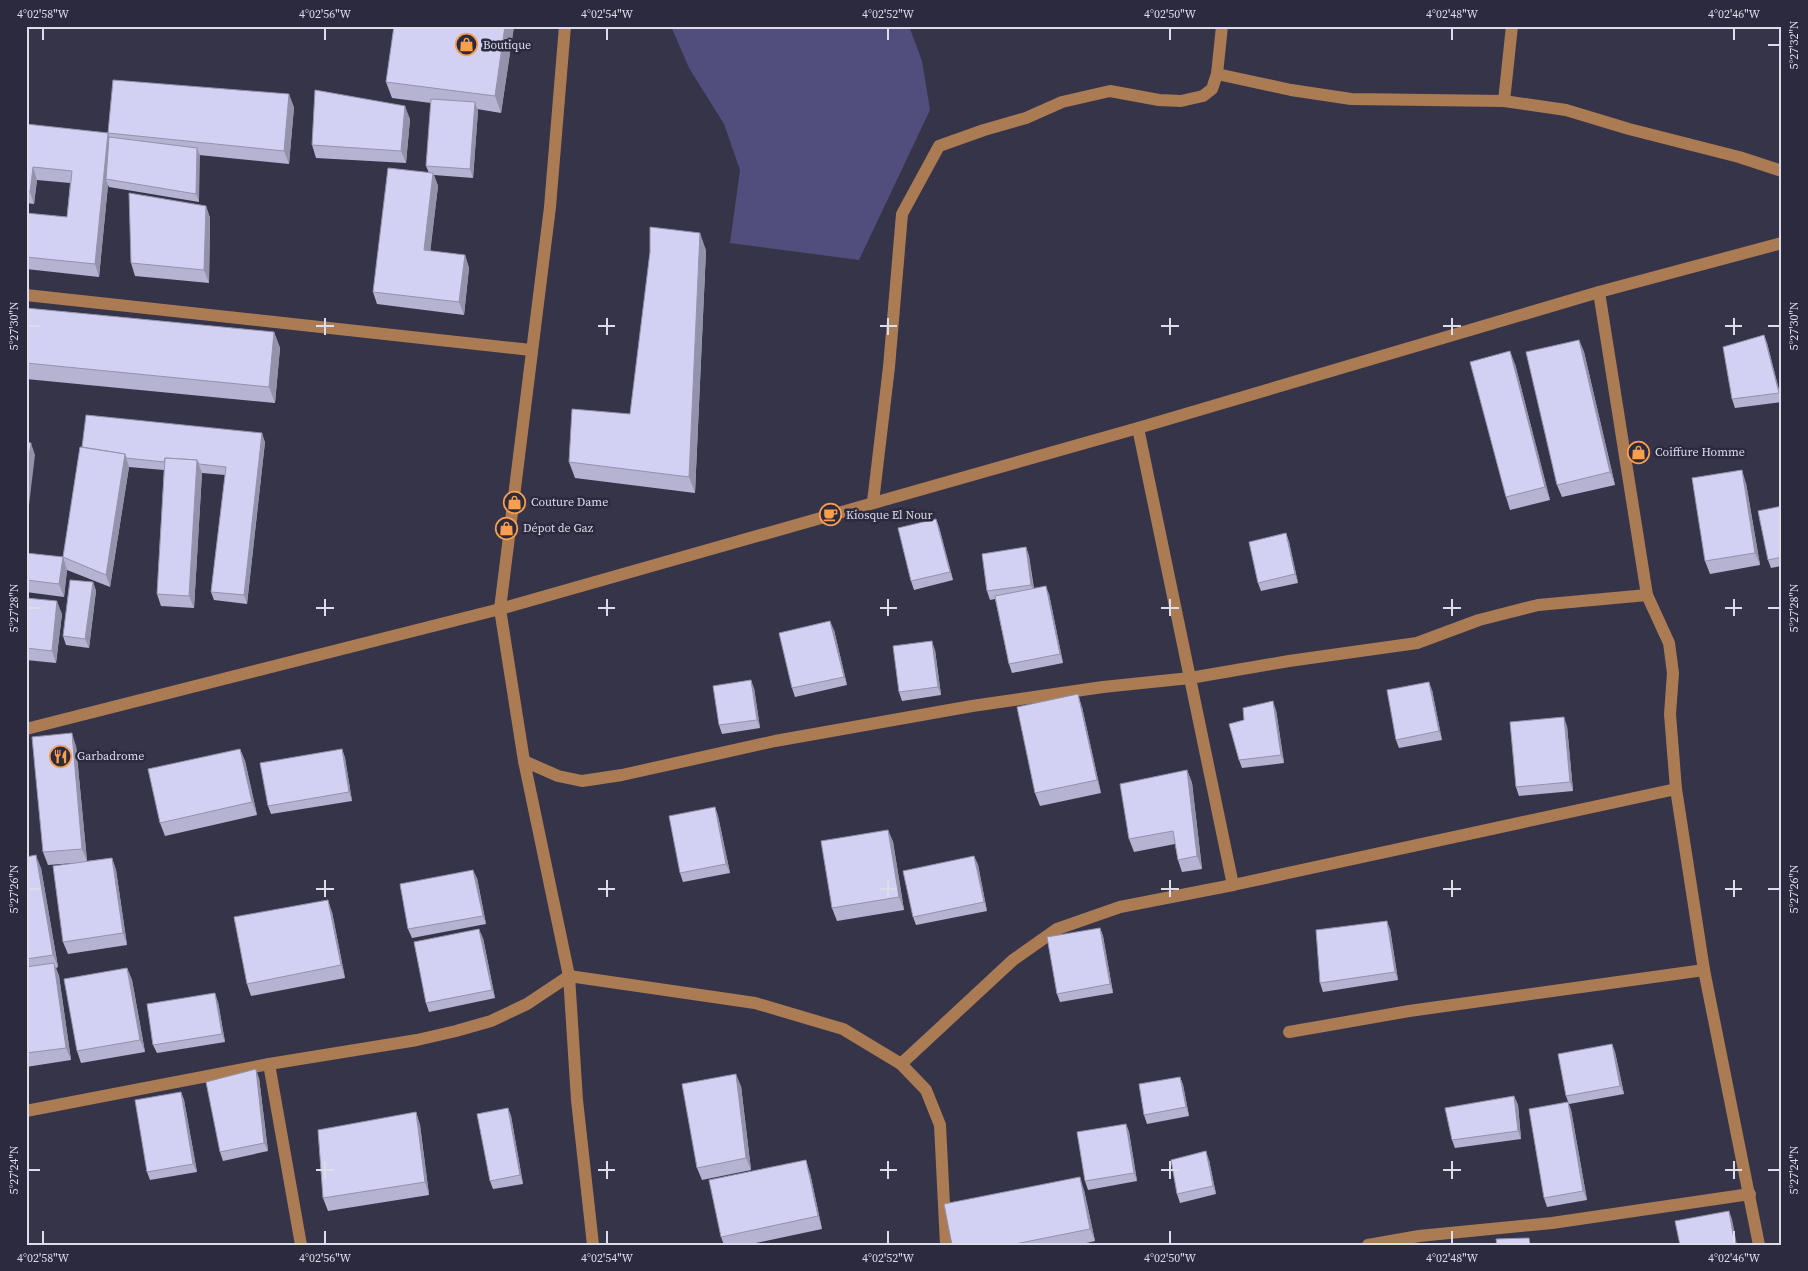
<svg xmlns="http://www.w3.org/2000/svg" width="1808" height="1271" font-family="'Source Serif 4',serif">
<rect width="100%" height="100%" fill="#363449"/>
<polygon fill="#514d7d" points="671,26 789,26 806,29 909,26 922,61 930,110 859,260 730,243 740,170 724,124 689,68"/>
<g fill="none" stroke-linecap="round" stroke-linejoin="round">
<g stroke="#ab7b54" stroke-width="12">
<polyline points="565,26 550,207 500,609 524,761 569,976 577,1100 593,1245"/>
<polyline points="1217,74 1291,90 1351,99 1504,101 1566,110 1629,129 1739,157 1782,171"/>
<polyline points="1504,101 1512,26"/>
<polyline points="1599,292 1647,595 1669,643 1673,673 1670,714 1676,789 1704,970 1759,1245"/>
<polyline points="26,295 531,350"/>
<polyline points="873,502 889,367 902,214 939,146 984,130 1026,118 1062,102 1110,91 1159,100 1181,101 1203,96 1212,89 1217,74 1222,26"/>
<polyline points="26,729 500,609 1138,428 1599,292 1782,243"/>
<polyline points="524,761 558,776 582,781 622,775 775,741 972,706 1103,687 1190,678 1289,661 1417,643 1479,620 1538,605 1647,595"/>
<polyline points="1233,885 1676,789"/>
<polyline points="1289,1032 1409,1011 1704,970"/>
<polyline points="269,1064 301,1245"/>
<polyline points="901,1064 1013,960 1057,929 1120,907 1233,885 1138,428"/>
<polyline points="26,1111 269,1064 417,1040 456,1031 491,1021 527,1004 569,976 755,1003 843,1029 901,1064 926,1090 940,1125 946,1245"/>
<polyline points="1368,1245 1419,1236 1552,1223 1750,1194"/>
</g>
</g>
<g fill="#b5b3d1">
<polygon points="394,26 514,26 501,113 477,109 478,111 473,178 434,175 438,186 430,251 465,255 469,268 464,315 377,304 373,292 429,173 426,166 431,103 392,98 386,82"/>
<polygon points="294,107 289,164 199,155 199,202 109,187 108,185 99,277 26,269 26,213 67,217 70,183 37,180 34,204 26,203 26,124 108,133"/>
<polygon points="410,119 406,163 316,158 312,145"/>
<polygon points="206,206 210,218 209,283 135,276 131,263"/>
<polygon points="706,250 695,493 575,478 569,462 630,414"/>
<polygon points="26,308 274,332 280,348 275,403 26,379"/>
<polygon points="1764,335 1767,343 1782,402 1735,408 1732,399"/>
<polygon points="1579,340 1584,352 1615,485 1562,497 1557,485"/>
<polygon points="1515,364 1550,500 1510,510 1506,497"/>
<polygon points="265,442 247,604 214,600 211,592 225,475 202,473 194,608 161,606 157,594 164,470 129,467 110,587 67,570 64,597 26,592 26,553 63,557 80,447"/>
<polygon points="1746,483 1760,565 1710,574 1705,561"/>
<polygon points="1782,506 1782,566 1771,568 1768,560"/>
<polygon points="936,519 939,527 953,580 914,590 911,581"/>
<polygon points="1286,533 1289,542 1298,583 1261,591 1258,583"/>
<polygon points="1026,547 1029,556 1034,588 1049,594 1063,663 1012,673 1009,664 995,599 990,600 987,591"/>
<polygon points="93,582 96,591 89,648 66,645 63,636"/>
<polygon points="26,598 62,614 56,663 26,660"/>
<polygon points="834,630 847,685 795,697 792,688"/>
<polygon points="935,650 941,695 902,701 899,692"/>
<polygon points="754,688 760,728 722,734 719,725"/>
<polygon points="1432,690 1442,740 1399,748 1396,740"/>
<polygon points="1082,707 1101,793 1040,806 1035,793"/>
<polygon points="1276,710 1284,763 1242,768 1239,760 1244,720"/>
<polygon points="1567,726 1573,791 1519,796 1516,787"/>
<polygon points="76,746 87,861 112,858 116,870 127,945 68,954 63,942 75,863 48,865 43,852"/>
<polygon points="240,749 245,761 257,815 165,836 160,823"/>
<polygon points="342,749 345,758 352,801 271,814 268,806"/>
<polygon points="1187,770 1192,783 1202,869 1182,872 1178,860 1175,844 1134,852 1129,839"/>
<polygon points="715,807 718,816 730,873 683,882 680,873"/>
<polygon points="888,830 893,842 904,910 837,921 832,908"/>
<polygon points="974,856 978,865 987,911 916,925 913,917"/>
<polygon points="26,857 41,868 58,967 56,968 59,976 71,1060 26,1067"/>
<polygon points="477,878 486,924 412,938 408,929"/>
<polygon points="332,912 345,978 251,996 247,984"/>
<polygon points="1100,928 1103,936 1113,993 1060,1002 1057,994"/>
<polygon points="1390,929 1398,980 1323,992 1320,983"/>
<polygon points="483,938 495,998 429,1012 426,1003"/>
<polygon points="127,968 132,980 145,1052 81,1063 77,1051"/>
<polygon points="218,1002 225,1042 157,1053 153,1045"/>
<polygon points="1612,1044 1615,1052 1624,1094 1569,1104 1566,1096"/>
<polygon points="1180,1077 1183,1085 1189,1116 1147,1124 1144,1115"/>
<polygon points="259,1078 268,1151 223,1161 220,1152"/>
<polygon points="741,1086 751,1170 702,1180 697,1168"/>
<polygon points="181,1092 184,1100 197,1172 150,1180 147,1172"/>
<polygon points="1514,1096 1518,1105 1521,1139 1455,1148 1452,1140"/>
<polygon points="1568,1102 1571,1110 1587,1200 1547,1207 1544,1198"/>
<polygon points="508,1108 511,1116 523,1184 493,1189 490,1181"/>
<polygon points="416,1112 420,1125 429,1195 328,1211 323,1198"/>
<polygon points="1126,1124 1129,1132 1137,1181 1088,1190 1085,1181"/>
<polygon points="1209,1160 1216,1194 1180,1203 1177,1194"/>
<polygon points="810,1173 822,1229 746,1245 724,1245 721,1237"/>
<polygon points="1084,1190 1095,1241 1078,1245 952,1245"/>
</g>
<g fill="#9392aa">
<polygon points="505,26 514,26 501,113 495,96"/>
<polygon points="289,94 294,107 289,164 284,151"/>
<polygon points="475,102 478,111 473,178 470,169"/>
<polygon points="405,106 410,119 406,163 401,151"/>
<polygon points="108,133 112,146 106,179 108,185 99,277 95,264"/>
<polygon points="197,148 200,156 199,202 196,194"/>
<polygon points="33,167 37,180 34,204 30,192"/>
<polygon points="433,173 438,186 429,263 424,250"/>
<polygon points="206,206 210,218 209,283 204,270"/>
<polygon points="700,233 706,250 695,493 689,477"/>
<polygon points="465,255 469,268 464,315 459,302"/>
<polygon points="274,332 280,348 275,403 269,387"/>
<polygon points="1764,335 1767,343 1782,401 1779,393"/>
<polygon points="1579,340 1584,352 1615,485 1610,472"/>
<polygon points="1510,351 1515,364 1550,500 1545,487"/>
<polygon points="262,433 265,442 247,604 244,595"/>
<polygon points="31,443 35,455 26,530 26,480"/>
<polygon points="125,454 129,467 110,587 106,575"/>
<polygon points="197,460 202,473 194,608 189,596"/>
<polygon points="1742,470 1746,483 1760,565 1755,553"/>
<polygon points="936,519 939,527 953,580 950,572"/>
<polygon points="1286,533 1289,542 1298,583 1295,574"/>
<polygon points="1026,547 1029,556 1034,593 1031,585"/>
<polygon points="63,557 67,570 64,597 59,584"/>
<polygon points="93,582 96,591 89,648 85,639"/>
<polygon points="1046,586 1049,594 1063,663 1060,654"/>
<polygon points="57,601 62,614 56,663 52,651"/>
<polygon points="830,621 834,630 847,685 844,677"/>
<polygon points="932,641 935,650 941,695 938,687"/>
<polygon points="751,680 754,688 760,728 757,720"/>
<polygon points="1429,682 1432,690 1442,740 1439,731"/>
<polygon points="1078,694 1082,707 1101,793 1097,780"/>
<polygon points="1273,701 1276,710 1284,763 1281,755"/>
<polygon points="1564,717 1567,726 1573,791 1570,782"/>
<polygon points="72,733 76,746 87,861 82,849"/>
<polygon points="240,749 245,761 257,815 252,802"/>
<polygon points="342,749 345,758 352,801 349,792"/>
<polygon points="1187,770 1192,783 1202,869 1197,856"/>
<polygon points="715,807 718,816 730,873 726,864"/>
<polygon points="888,830 893,842 904,910 899,897"/>
<polygon points="36,855 41,868 58,967 53,955"/>
<polygon points="974,856 978,865 987,911 984,902"/>
<polygon points="112,858 116,870 127,945 123,933"/>
<polygon points="473,870 477,878 486,924 483,916"/>
<polygon points="328,900 332,912 345,978 341,965"/>
<polygon points="1387,921 1390,929 1398,980 1395,972"/>
<polygon points="1100,928 1103,936 1113,993 1110,984"/>
<polygon points="479,929 483,938 495,998 492,990"/>
<polygon points="54,963 59,976 71,1060 66,1048"/>
<polygon points="127,968 132,980 145,1052 140,1040"/>
<polygon points="215,993 218,1002 225,1042 222,1034"/>
<polygon points="1612,1044 1615,1052 1624,1094 1620,1086"/>
<polygon points="256,1069 259,1078 268,1151 264,1143"/>
<polygon points="736,1074 741,1086 751,1170 746,1158"/>
<polygon points="1180,1077 1183,1085 1189,1116 1186,1107"/>
<polygon points="181,1092 184,1100 197,1172 193,1164"/>
<polygon points="1514,1096 1518,1105 1521,1139 1518,1131"/>
<polygon points="1568,1102 1571,1110 1587,1200 1583,1191"/>
<polygon points="508,1108 511,1116 523,1184 520,1175"/>
<polygon points="416,1112 420,1125 429,1195 425,1182"/>
<polygon points="1126,1124 1129,1132 1137,1181 1134,1173"/>
<polygon points="1206,1151 1209,1160 1216,1194 1213,1186"/>
<polygon points="806,1160 810,1173 822,1229 818,1216"/>
<polygon points="1080,1177 1084,1190 1095,1241 1090,1229"/>
<polygon points="1729,1211 1732,1219 1737,1245 1735,1245"/>
</g>
<g fill="#d2d0f3" stroke="#9392aa">
<polygon points="394,26 505,26 495,96 386,82"/>
<polygon points="113,80 289,94 284,151 108,133"/>
<polygon points="315,90 405,106 401,151 312,145"/>
<polygon points="431,99 475,102 470,169 426,166"/>
<polygon points="26,124 108,133 95,264 26,257 26,213 67,217 72,171 33,167 30,192 26,191"/>
<polygon points="109,137 197,148 196,194 106,179"/>
<polygon points="388,168 433,173 424,250 465,255 459,302 373,292"/>
<polygon points="129,193 206,206 204,270 131,263"/>
<polygon points="650,227 700,233 689,477 569,462 572,409 630,414 650,252"/>
<polygon points="26,308 274,332 269,387 26,363"/>
<polygon points="1764,335 1779,393 1732,399 1723,347"/>
<polygon points="1579,340 1610,472 1557,485 1526,352"/>
<polygon points="1510,351 1545,487 1506,497 1470,362"/>
<polygon points="86,415 262,433 244,595 211,592 226,467 199,464 197,460 165,458 164,462 126,458 125,454 82,447"/>
<polygon points="26,442 31,443 26,480"/>
<polygon points="80,447 125,454 106,575 63,557"/>
<polygon points="165,458 197,460 189,596 157,594"/>
<polygon points="1742,470 1755,553 1705,561 1692,478"/>
<polygon points="1782,506 1782,557 1768,560 1758,511"/>
<polygon points="936,519 950,572 911,581 898,528"/>
<polygon points="1286,533 1295,574 1258,583 1249,542"/>
<polygon points="1026,547 1031,585 987,591 982,554"/>
<polygon points="26,553 63,557 59,584 26,580"/>
<polygon points="70,580 93,582 85,639 63,636"/>
<polygon points="1046,586 1060,654 1009,664 995,596"/>
<polygon points="26,598 57,601 52,651 26,648"/>
<polygon points="830,621 844,677 792,688 779,633"/>
<polygon points="932,641 938,687 899,692 893,646"/>
<polygon points="751,680 757,720 719,725 713,686"/>
<polygon points="1429,682 1439,731 1396,740 1387,690"/>
<polygon points="1078,694 1097,780 1035,793 1017,707"/>
<polygon points="1273,701 1281,755 1239,760 1229,724 1244,720 1243,708"/>
<polygon points="1564,717 1570,782 1516,787 1510,722"/>
<polygon points="72,733 82,849 43,852 32,737"/>
<polygon points="240,749 252,802 160,823 148,769"/>
<polygon points="342,749 349,792 268,806 260,763"/>
<polygon points="1187,770 1197,856 1178,860 1173,831 1129,839 1120,784"/>
<polygon points="715,807 726,864 680,873 669,816"/>
<polygon points="888,830 899,897 832,908 821,841"/>
<polygon points="36,855 53,955 26,959 26,857"/>
<polygon points="974,856 984,902 913,917 903,871"/>
<polygon points="112,858 123,933 63,942 53,866"/>
<polygon points="473,870 483,916 408,929 400,884"/>
<polygon points="328,900 341,965 247,984 234,917"/>
<polygon points="1387,921 1395,972 1320,983 1316,930"/>
<polygon points="1100,928 1110,984 1057,994 1047,937"/>
<polygon points="479,929 492,990 426,1003 414,942"/>
<polygon points="54,963 66,1048 26,1053 26,967"/>
<polygon points="127,968 140,1040 77,1051 64,979"/>
<polygon points="215,993 222,1034 153,1045 147,1004"/>
<polygon points="1612,1044 1620,1086 1566,1096 1558,1054"/>
<polygon points="256,1069 264,1143 220,1152 206,1082"/>
<polygon points="736,1074 746,1158 697,1168 682,1084"/>
<polygon points="1180,1077 1186,1107 1144,1115 1139,1084"/>
<polygon points="181,1092 193,1164 147,1172 135,1100"/>
<polygon points="1514,1096 1518,1131 1452,1140 1445,1108"/>
<polygon points="1568,1102 1583,1191 1544,1198 1529,1109"/>
<polygon points="508,1108 520,1175 490,1181 477,1114"/>
<polygon points="416,1112 425,1182 323,1198 318,1130"/>
<polygon points="1126,1124 1134,1173 1085,1181 1077,1132"/>
<polygon points="1206,1151 1213,1186 1177,1194 1171,1160"/>
<polygon points="806,1160 818,1216 721,1237 709,1180"/>
<polygon points="1080,1177 1090,1229 1010,1245 952,1245 944,1204"/>
<polygon points="1729,1211 1735,1245 1680,1245 1675,1221"/>
<polygon points="1529,1238 1530,1245 1497,1245 1496,1239"/>
</g>
<path fill="none" stroke="#ddddea" stroke-width="2" d="M43,28V40M325,28V40M607,28V40M888,28V40M1170,28V40M1452,28V40M1734,28V40M1768,45H1780M325,318V335M607,318V335M888,318V335M1170,318V335M1452,318V335M1734,318V335M28,326H40M316,326H334M598,326H615M880,326H897M1161,326H1179M1443,326H1461M1725,326H1742M1768,326H1780M325,599V616M607,599V616M888,599V616M1170,599V616M1452,599V616M1734,599V616M28,608H40M316,608H334M598,608H615M880,608H897M1161,608H1179M1443,608H1461M1725,608H1742M1768,608H1780M325,880V897M607,880V897M888,880V897M1170,880V897M1452,880V897M1734,880V897M28,889H40M316,889H334M598,889H615M880,889H897M1161,889H1179M1443,889H1461M1725,889H1742M1768,889H1780M325,1161V1179M607,1161V1179M888,1161V1179M1170,1161V1179M1452,1161V1179M1734,1161V1179M28,1170H40M316,1170H334M598,1170H615M880,1170H897M1161,1170H1179M1443,1170H1461M1725,1170H1742M1768,1170H1780M43,1231V1244M325,1231V1244M607,1231V1244M888,1231V1244M1170,1231V1244M1452,1231V1244M1734,1231V1244"/>
<defs>
<symbol id="shop-ring" viewBox="-11 -11 22 22"><circle r="9.5" fill="#2c2a3e" stroke="#fa9f4e" stroke-width="1.5"/><path d="M-5-2.5h2.3a2.7 3.5 0 0 1 5.4 0H5L5.5 6h-11ZM-1.5-2.5h3a1.5 2.3 0 0 0-3 0Z" fill="#fa9f4e"/></symbol>
<symbol id="cafe-ring" viewBox="-11 -11 22 22"><circle r="9.5" fill="#2c2a3e" stroke="#fa9f4e" stroke-width="1.5"/><path d="M-5.5-4.5H6V0H3Q3 3.5 0 3.5H-2.5Q-5.5 3.5-5.5 0ZM3-3.2v2h1.7v-2ZM-6 4.5H4V6H-6Z" fill="#fa9f4e"/></symbol>
<symbol id="restaurant-ring" viewBox="-11 -11 22 22"><circle r="9.5" fill="#2c2a3e" stroke="#fa9f4e" stroke-width="1.5"/><path d="M-5-6h1v4h1v-4h1v4h1v-4h1v5L-1.5 .5V6h-2V.5L-5-1ZM5-6V6H3V1.5H1.5Q1.5-4 5-6Z" fill="#fa9f4e"/></symbol>
</defs>
<g fill-rule="evenodd">
<use href="#shop-ring" x="454" y="32" width="25" height="25"/>
<use href="#shop-ring" x="1626" y="440" width="25" height="25"/>
<use href="#shop-ring" x="502" y="490" width="25" height="25"/>
<use href="#cafe-ring" x="818" y="502" width="25" height="25"/>
<use href="#shop-ring" x="494" y="516" width="25" height="25"/>
<use href="#restaurant-ring" x="48" y="744" width="25" height="25"/>
</g>
<g text-anchor="middle" dominant-baseline="central" stroke-width="5" stroke-linejoin="round" paint-order="stroke">
<g font-size="12" fill="#ddddea" stroke="#2c2a3e" text-anchor="start">
<text x="483" y="45">Boutique</text>
<text x="1655" y="452">Coiffure Homme</text>
<text x="531" y="502">Couture Dame</text>
<text x="846" y="515">Kiosque El Nour</text>
<text x="523" y="528">Dépot de Gaz</text>
<text x="77" y="756">Garbadrome</text>
</g>
</g>
<rect width="1808" height="1271" fill="none" stroke="#2c2a3e" stroke-width="55"/>
<rect x="28" y="28" width="1752" height="1216" fill="none" stroke="#ddddea" stroke-width="2"/>
<g font-size="12" text-anchor="middle" fill="#ddddea">
<text x="43" y="18">4°02'58"W</text>
<text x="325" y="18">4°02'56"W</text>
<text x="607" y="18">4°02'54"W</text>
<text x="888" y="18">4°02'52"W</text>
<text x="1170" y="18">4°02'50"W</text>
<text x="1452" y="18">4°02'48"W</text>
<text x="1734" y="18">4°02'46"W</text>
<text transform="translate(1794 45) rotate(-90)" y="4">5°27'32"N</text>
<text transform="translate(14 326) rotate(-90)" y="4">5°27'30"N</text>
<text transform="translate(1794 326) rotate(-90)" y="4">5°27'30"N</text>
<text transform="translate(14 608) rotate(-90)" y="4">5°27'28"N</text>
<text transform="translate(1794 608) rotate(-90)" y="4">5°27'28"N</text>
<text transform="translate(14 889) rotate(-90)" y="4">5°27'26"N</text>
<text transform="translate(1794 889) rotate(-90)" y="4">5°27'26"N</text>
<text transform="translate(14 1170) rotate(-90)" y="4">5°27'24"N</text>
<text transform="translate(1794 1170) rotate(-90)" y="4">5°27'24"N</text>
<text x="43" y="1262">4°02'58"W</text>
<text x="325" y="1262">4°02'56"W</text>
<text x="607" y="1262">4°02'54"W</text>
<text x="888" y="1262">4°02'52"W</text>
<text x="1170" y="1262">4°02'50"W</text>
<text x="1452" y="1262">4°02'48"W</text>
<text x="1734" y="1262">4°02'46"W</text>
</g>
</svg>
